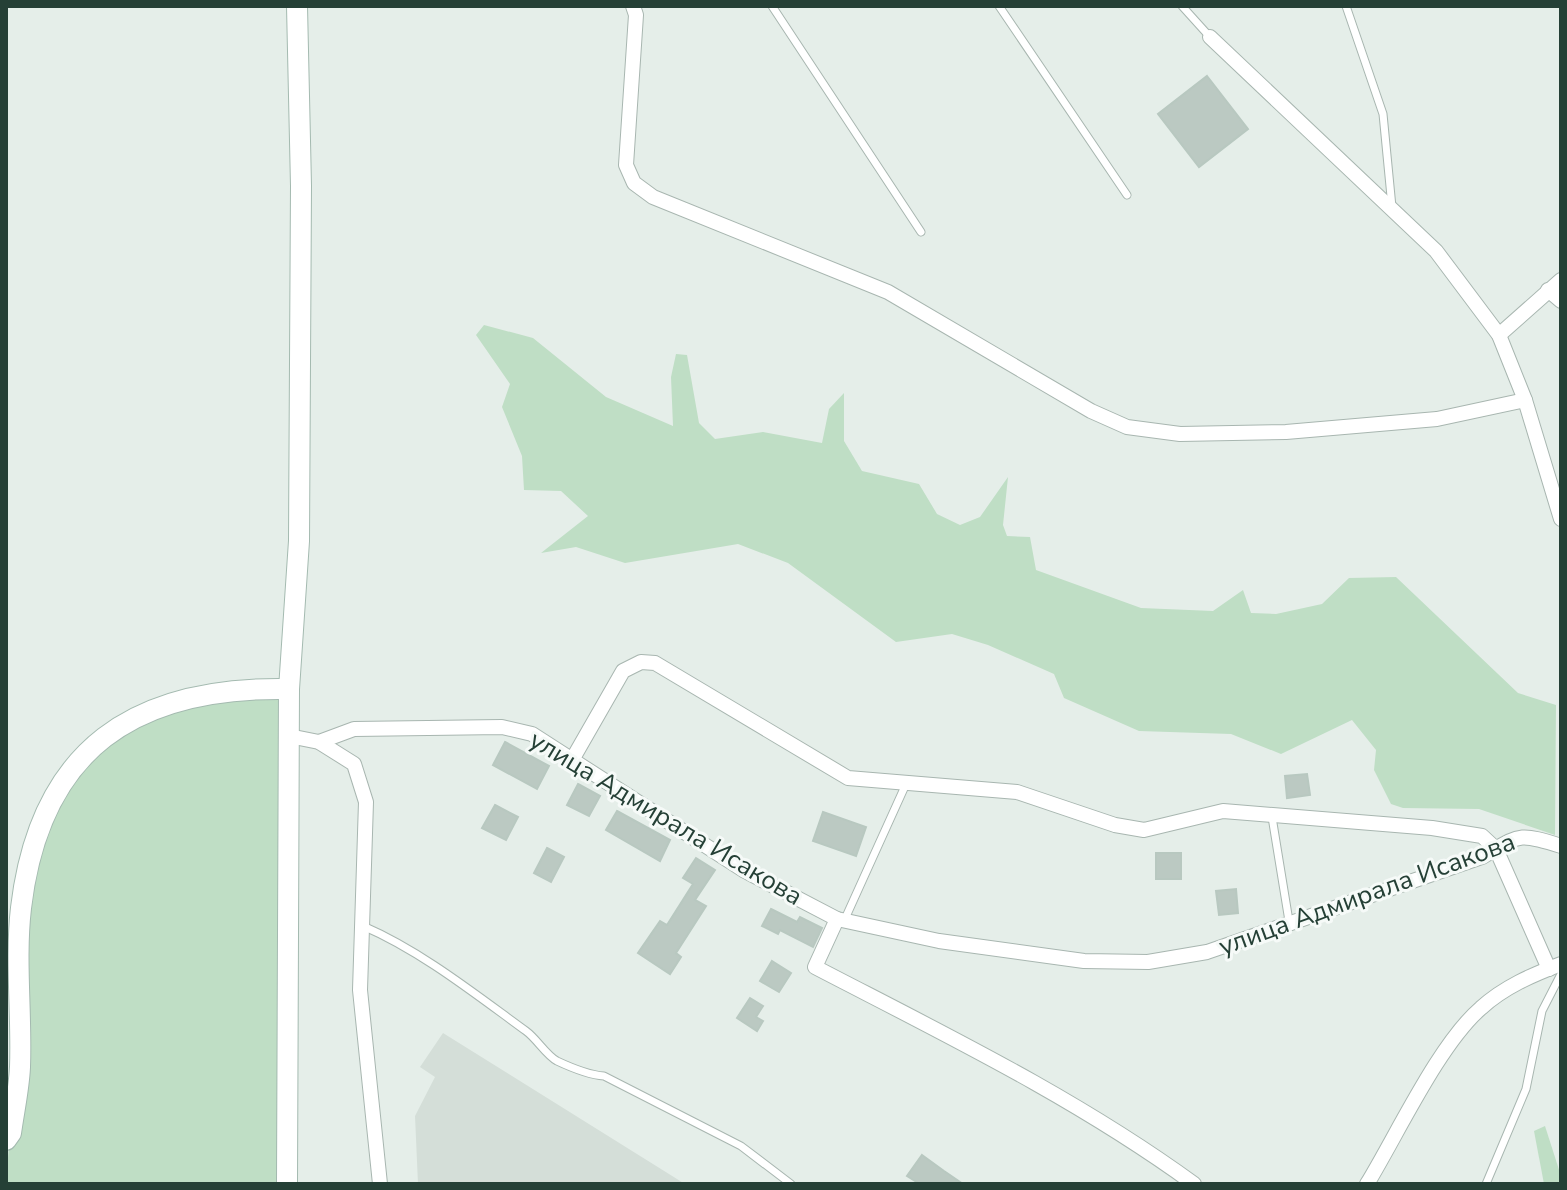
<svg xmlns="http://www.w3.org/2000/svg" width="1567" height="1190" font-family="'Nunito Sans',sans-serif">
<rect width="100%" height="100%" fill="#e5eee9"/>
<polygon fill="#d4ded8" points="443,1033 685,1184 418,1184 415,1116 435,1077 420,1067"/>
<g fill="#bfdec5">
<polygon points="484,325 533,338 606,397 673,426 671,377 676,354 687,355 699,423 715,439 763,432 822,443 829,409 844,393 844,441 862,471 919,484 937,514 960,525 980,517 1008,477 1003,525 1007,536 1030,537 1036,570 1141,608 1213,611 1243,590 1251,613 1276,614 1322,604 1349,578 1396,577 1518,693 1556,705 1555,835 1479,809 1403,808 1391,804 1374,770 1376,750 1352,720 1281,754 1231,734 1139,731 1064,698 1054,674 988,645 952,634 896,642 788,563 738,544 625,563 576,547 541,553 588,516 561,491 524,490 522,456 502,407 510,384 476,335"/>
<polygon points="285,692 282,1184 6,1184 27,908 53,806 85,763 161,707"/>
<polygon points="1545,1126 1561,1176 1561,1184 1544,1184 1534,1131"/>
</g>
<g fill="#bbc9c2" stroke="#b8c8c0" stroke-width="2">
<polygon points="1207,76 1248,129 1199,167 1158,114"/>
<polygon points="505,742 549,766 537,789 493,765"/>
<polygon points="1307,774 1310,795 1287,798 1285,776"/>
<polygon points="578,784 600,796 589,816 567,805"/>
<polygon points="495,805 518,817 506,840 482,828"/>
<polygon points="617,811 670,840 660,861 606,830"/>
<polygon points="823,812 866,827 856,856 813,841"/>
<polygon points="547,848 564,857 551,882 534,873"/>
<rect x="1156" y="853" width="25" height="26"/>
<polygon points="696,858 715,870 695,900 706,906 676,953 681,957 670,974 638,953 660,921 667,925 693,884 683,878"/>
<polygon points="1236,889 1238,913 1219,915 1216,891"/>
<polygon points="771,909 797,922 800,917 822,928 813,947 780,930 778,934 762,926"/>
<polygon points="772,961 791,973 779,992 760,981"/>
<polygon points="750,998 763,1006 756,1017 763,1021 757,1031 737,1018"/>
<polygon points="922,1155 944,1171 963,1184 920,1184 907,1176"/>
</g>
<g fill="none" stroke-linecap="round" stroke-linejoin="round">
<defs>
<g id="lane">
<polyline points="772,6 921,232"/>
<polyline points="999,6 1127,195"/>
<polyline points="1182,6 1210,37"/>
<polyline points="1346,6 1383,114 1392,207"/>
<polyline points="1272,817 1289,921"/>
<polyline points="844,921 906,784"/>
<path d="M363,926C421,951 475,994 526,1031C537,1039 546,1055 557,1061C572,1068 588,1075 604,1076L741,1146L791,1184"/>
<polyline points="1486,1184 1526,1089 1542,1011 1561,974"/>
</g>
<g id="street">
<polyline points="633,6 636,15 626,165 634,183 653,197 888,292 1091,411 1127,427 1180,434 1286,432 1437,419 1525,400"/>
<polyline points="1210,37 1436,251 1499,335 1525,400 1561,519"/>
<polyline points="1548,290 1561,301"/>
<polyline points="1499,335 1561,280"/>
<polyline points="289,736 319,742 354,764 366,802 360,990 380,1184"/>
<path d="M319,742L354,729L502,727L532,734L745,871L837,919L939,941L1084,961L1148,962L1207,952L1482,857C1520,835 1517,832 1561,846"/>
<polyline points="572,760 623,671 641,662 655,663 848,778 1017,792 1115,825 1144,830 1223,811 1432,828 1482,836 1496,849 1549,969"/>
<path d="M837,919L815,967C944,1034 1076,1098 1194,1184"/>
<path d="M1367,1184C1397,1135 1439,1044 1481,1008C1504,987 1532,975 1561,964"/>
</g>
<g id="secondary">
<path d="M6,1140L11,1133C14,1111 19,1089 20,1067C22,1014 15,960 21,908C40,748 135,686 289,689"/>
<polyline points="287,1184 289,689 299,541 301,186 297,6"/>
</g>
</defs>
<use href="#lane" stroke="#a8b6b0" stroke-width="9"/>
<use href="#street" stroke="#a8b6b0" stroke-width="16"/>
<use href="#secondary" stroke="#a4bab0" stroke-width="22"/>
<use href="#lane" stroke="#fff" stroke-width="7"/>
<use href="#street" stroke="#fff" stroke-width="14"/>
<use href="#secondary" stroke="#fff" stroke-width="20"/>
</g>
<g text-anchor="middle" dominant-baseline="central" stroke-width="6" stroke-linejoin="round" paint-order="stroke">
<g font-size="26" fill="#254036" stroke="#f6faf8">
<text transform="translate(666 818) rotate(31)">улица Адмирала Исакова</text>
<text transform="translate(1367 894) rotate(-20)">улица Адмирала Исакова</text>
</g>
</g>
<rect width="1567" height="1190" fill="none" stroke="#254036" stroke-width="16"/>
</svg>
